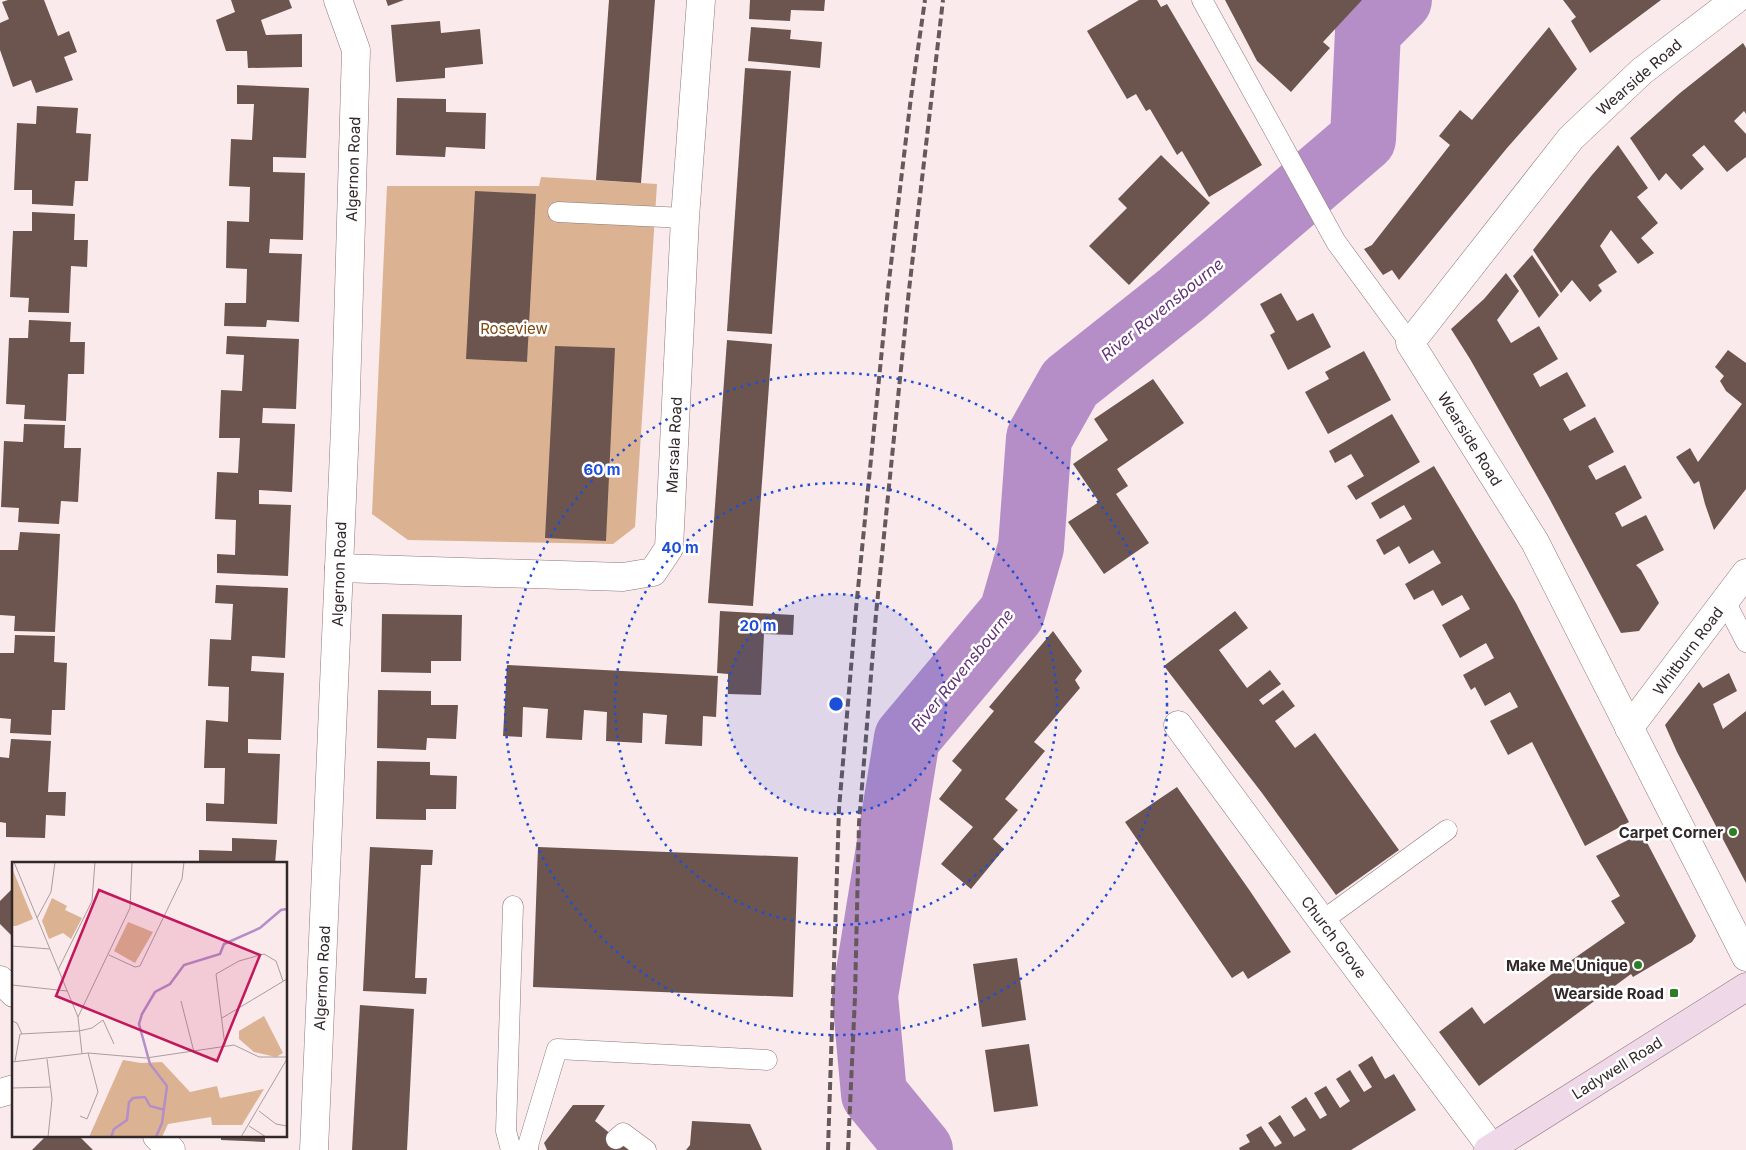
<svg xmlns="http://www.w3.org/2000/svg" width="1746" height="1150" font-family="Inter,sans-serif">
<rect width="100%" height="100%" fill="#fbeaec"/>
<polygon fill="#dbb392" points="541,177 657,184 635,527 613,544 408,540 372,514 387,186 539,186"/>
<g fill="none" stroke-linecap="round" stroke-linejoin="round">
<polyline stroke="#b58ec8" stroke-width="66" points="920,1150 874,1094 865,996 907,738 1012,613 1031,547 1039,438 1070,383 1181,295 1363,139 1368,31 1399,0"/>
</g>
<g fill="#6c554f">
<polygon points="8,0 44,0 58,36 69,31 77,52 64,57 73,80 36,93 31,80 13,87 0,50 0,23 9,19 2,2"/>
<polygon points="231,0 289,0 292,8 261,20 266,35 302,34 302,67 248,68 247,51 226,51 216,20 235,12"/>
<polygon points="386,0 404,0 388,6"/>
<polygon points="609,0 655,0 641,183 596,180"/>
<polygon points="750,0 825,0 824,11 791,10 790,21 749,19"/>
<polygon points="1139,0 1157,0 1161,7 1167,4 1262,165 1209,197 1182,151 1177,155 1150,109 1146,111 1136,94 1127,99 1087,31"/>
<polygon points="1225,0 1362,0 1323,42 1330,48 1291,92 1257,61"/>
<polygon points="1563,0 1661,0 1590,53 1571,21 1576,17"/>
<polygon points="440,21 441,33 480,29 483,64 445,68 445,78 396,82 391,25"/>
<polygon points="751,27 791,30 790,39 822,42 820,68 748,61"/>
<polygon points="1549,27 1577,69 1507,148 1399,280 1392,270 1383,275 1364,249 1372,245 1450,145 1439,136 1460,110 1472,120"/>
<polygon points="1743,43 1746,48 1746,114 1744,111 1734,121 1746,134 1746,157 1727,172 1704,145 1692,155 1704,169 1681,190 1666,173 1659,181 1630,138 1680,93"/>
<polygon points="745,68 791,71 772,334 727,331"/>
<polygon points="237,85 309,88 306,158 273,157 273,172 305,173 303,240 270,239 269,253 302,254 299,322 267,320 266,327 224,326 225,303 246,303 247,269 226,268 227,221 249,222 250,187 229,186 231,139 252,140 254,104 237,104"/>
<polygon points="397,98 446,99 446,112 486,113 485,149 446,147 445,157 396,155"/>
<polygon points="37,106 78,108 76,133 91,134 88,181 75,181 73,206 32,204 32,190 14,190 17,123 36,124"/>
<polygon points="1618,145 1648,188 1637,197 1658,223 1641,238 1654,253 1638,264 1611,230 1600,246 1617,272 1598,285 1602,291 1590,302 1572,280 1561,293 1533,250 1592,175"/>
<polygon points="1161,155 1210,203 1129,285 1089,246 1127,208 1118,199"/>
<polygon points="475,191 536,194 527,362 466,359"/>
<polygon points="32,212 75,214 74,240 88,240 87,267 71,266 69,313 28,312 29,298 10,297 13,231 32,231"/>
<polygon points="1532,255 1559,295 1539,318 1513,276"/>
<polygon points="1506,273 1519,291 1497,320 1511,343 1539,326 1558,359 1533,374 1540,387 1567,372 1586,406 1563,419 1570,431 1595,417 1614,452 1588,466 1596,480 1625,465 1642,498 1615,513 1622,527 1646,515 1664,550 1636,565 1641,570 1659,603 1639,631 1621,633 1549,498 1470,359 1451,329 1484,299"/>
<polygon points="1281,293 1297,321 1313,313 1331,347 1288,370 1270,335 1275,332 1260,304"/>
<polygon points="29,320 71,322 70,342 85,342 84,374 68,374 66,421 24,419 25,405 6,404 9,338 28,338"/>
<polygon points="227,336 299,339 296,409 263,408 262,423 295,424 292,492 259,490 259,504 291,505 288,576 217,573 217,554 235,555 236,520 215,519 217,472 238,473 240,438 219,438 221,390 242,391 244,355 226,354"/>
<polygon points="727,340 772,344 753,606 708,603"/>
<polygon points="555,346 615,348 606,541 545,538"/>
<polygon points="1728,350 1746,363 1746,489 1714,530 1705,504 1699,481 1694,484 1676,457 1690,448 1698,462 1742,404 1726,391 1720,381 1724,376 1715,367"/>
<polygon points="1364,351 1391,400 1328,434 1305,392 1329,379 1325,372"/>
<polygon points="1153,379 1184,423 1117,469 1128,486 1116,494 1149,543 1104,574 1068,522 1099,502 1073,464 1108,440 1094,419"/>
<polygon points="1392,414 1420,462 1356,500 1347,486 1364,476 1351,454 1335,463 1329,451"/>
<polygon points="24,424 65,425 64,448 81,448 78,502 61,501 59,524 18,522 19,508 1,507 4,441 23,442"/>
<polygon points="1434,466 1516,603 1629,822 1585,846 1532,742 1508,755 1490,721 1518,707 1510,692 1485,706 1475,687 1471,690 1463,675 1494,658 1486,643 1460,658 1442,625 1470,609 1462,595 1442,606 1433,590 1414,600 1405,584 1441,563 1433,550 1409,564 1399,546 1384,555 1376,540 1412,519 1404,505 1380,519 1371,503"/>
<polygon points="20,532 60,534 55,632 14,631 15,616 0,615 0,550 18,550"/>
<polygon points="216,585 288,588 285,658 252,656 251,671 284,673 281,740 248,739 248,753 280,754 277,824 206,821 206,803 224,804 225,768 204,768 206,720 228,722 229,687 208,686 210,639 231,640 233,604 215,603"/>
<polygon points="720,611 794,615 793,635 764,634 761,695 728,694 728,674 717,673"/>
<polygon points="1235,611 1248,628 1219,650 1247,688 1270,670 1281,684 1259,700 1263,705 1283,690 1295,706 1275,721 1295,748 1315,733 1399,850 1336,895 1262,793 1164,666"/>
<polygon points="382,614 462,615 461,661 431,661 431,673 381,672"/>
<polygon points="1053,631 1082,671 1075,680 1080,688 1034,742 1045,751 1005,799 1018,810 993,839 1004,849 971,889 941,864 973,827 939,799 962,770 952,761 994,711 989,707"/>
<polygon points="15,635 55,636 54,662 67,663 65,710 52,710 51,735 10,733 11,719 0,718 0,653 14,653"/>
<polygon points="507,665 718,676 716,717 703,716 702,746 665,744 667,715 643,713 642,743 606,741 607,712 584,710 582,740 546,738 548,709 523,707 522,737 503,736"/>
<polygon points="1729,673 1737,691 1713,704 1723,729 1746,711 1746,883 1677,752 1665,725 1699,682 1703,688"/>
<polygon points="378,690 431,691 431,705 458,705 456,739 427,738 426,750 377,748"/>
<polygon points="11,739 51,741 48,792 66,792 65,816 46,815 45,838 6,837 6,823 0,822 0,757 9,758"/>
<polygon points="377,761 430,762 430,775 457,776 456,809 426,809 426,820 376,819"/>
<polygon points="1177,787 1250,891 1291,952 1248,979 1243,971 1232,978 1125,822"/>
<polygon points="1642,833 1696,936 1692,942 1633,977 1631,974 1479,1086 1439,1032 1472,1007 1484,1024 1556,971 1625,923 1611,901 1620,896 1596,856"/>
<polygon points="232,838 277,840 275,864 199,864 199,850 232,851"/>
<polygon points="370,847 433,850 432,865 421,865 416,959 415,978 427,978 426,994 363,991"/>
<polygon points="538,847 798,857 793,997 533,987"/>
<polygon points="14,887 14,938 0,924 0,901"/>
<polygon points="1017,958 1026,1020 982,1027 973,964"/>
<polygon points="360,1005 414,1009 407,1150 352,1150"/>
<polygon points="1029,1044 1038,1106 994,1112 985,1050"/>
<polygon points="1372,1056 1385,1079 1394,1074 1416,1110 1351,1150 1240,1150 1239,1148 1250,1142 1246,1135 1261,1126 1275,1147 1282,1143 1268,1123 1280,1115 1294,1137 1306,1130 1291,1107 1306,1097 1320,1119 1327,1115 1314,1093 1326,1086 1340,1108 1350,1101 1336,1079 1350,1070 1364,1092 1372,1087 1358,1065"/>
<polygon points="573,1105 605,1105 595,1121 630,1150 547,1150 544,1143"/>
<polygon points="692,1121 750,1124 762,1150 686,1150 690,1145"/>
<polygon points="46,1136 79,1136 93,1150 32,1150"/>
<polygon points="221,1136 265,1136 265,1142 221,1140"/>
</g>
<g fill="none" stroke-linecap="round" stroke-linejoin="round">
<defs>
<g id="lane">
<polyline points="1202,0 1336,242 1410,343"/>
<polyline points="558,212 685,218"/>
<polyline points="1725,601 1746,642"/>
<polyline points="1322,921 1447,830"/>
<polyline points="616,1139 623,1133 646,1150"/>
<polyline points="511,1150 506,1131 513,906"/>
<polyline points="528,1150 529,1142 557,1049 767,1060"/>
</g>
<g id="street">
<polyline points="1735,0 1642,71 1571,138 1410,343 1535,542 1746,957"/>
<polyline points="339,568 623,577 653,572 669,548 685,218 701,0"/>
<polyline points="1178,725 1322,921 1492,1148"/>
<polyline points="1629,728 1746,573"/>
<polyline points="0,980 14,993"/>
<polyline points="0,1093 14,1089"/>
<polyline points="157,1136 171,1150"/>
<polyline points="314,1150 345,428 356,50 338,0"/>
</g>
<polyline id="secondary" points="1488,1150 1746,987"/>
</defs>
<use href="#lane" stroke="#8f767a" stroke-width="21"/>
<use href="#street" stroke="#8f767a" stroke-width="29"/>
<use href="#secondary" stroke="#8f767a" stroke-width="29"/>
<use href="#lane" stroke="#fff" stroke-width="20"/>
<use href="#street" stroke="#fff" stroke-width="28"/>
<use href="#secondary" stroke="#efd8e7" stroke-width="28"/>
<g stroke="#65595b" stroke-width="4" stroke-dasharray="8 4" stroke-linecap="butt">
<polyline points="828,1150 839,809 856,609 888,289 911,97 925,0"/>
<polyline points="848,1150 855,997 859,823 876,614 909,290 943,0"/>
</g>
</g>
<circle cx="836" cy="704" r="110" fill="#1d4ed8" fill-opacity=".12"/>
<g fill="none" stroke="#1d4ed8" stroke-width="2.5" stroke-dasharray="2.5 5">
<circle cx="836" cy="704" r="110"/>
<circle cx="836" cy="704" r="221"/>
<circle cx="836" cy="704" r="331"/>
</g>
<g fill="#2e7e28" stroke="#fff" stroke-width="2">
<circle cx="1733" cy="832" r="5"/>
<circle cx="1638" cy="965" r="5"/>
<rect x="1669" y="988" width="10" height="10" rx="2.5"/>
</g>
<g text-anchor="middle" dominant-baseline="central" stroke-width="5" stroke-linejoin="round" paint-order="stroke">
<g font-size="15" fill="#32282a" stroke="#fff">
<text transform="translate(1639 77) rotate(-41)">Wearside Road</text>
<text transform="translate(353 169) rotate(-88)">Algernon Road</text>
<text transform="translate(1470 439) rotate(58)">Wearside Road</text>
<text transform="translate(674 445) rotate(-87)">Marsala Road</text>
<text transform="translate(339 574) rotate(-88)">Algernon Road</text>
<text transform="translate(1688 651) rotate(-53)">Whitburn Road</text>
<text transform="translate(1334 937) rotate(53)">Church Grove</text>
<text transform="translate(322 978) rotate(-87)">Algernon Road</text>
<text transform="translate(1617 1068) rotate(-32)">Ladywell Road</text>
</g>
<g font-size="15" fill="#7d480d" stroke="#fff">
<text x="514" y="328">Roseview</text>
</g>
<g font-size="15" font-weight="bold" fill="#32282a" stroke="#fff" text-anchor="end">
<text x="1723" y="832">Carpet Corner</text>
<text x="1628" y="965">Make Me Unique</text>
<text x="1664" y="993">Wearside Road</text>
</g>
<g font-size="16" font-style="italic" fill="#623177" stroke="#fff">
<text transform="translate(1162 309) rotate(-39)">River Ravensbourne</text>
<text transform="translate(962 670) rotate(-51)">River Ravensbourne</text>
</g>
</g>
<g transform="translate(12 862)">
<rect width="275" height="275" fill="#fbeaec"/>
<path d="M0,6L21,57L4,64H0ZM40,36L55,44L53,48L70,56L59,77L51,71L37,77L30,59ZM116,60L141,70L123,101L102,89ZM252,154L271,191L264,195L242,190L227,177V169ZM111,198L129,201L150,200L178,230L205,224L208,236L252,227L230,263H200L199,255L156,262L150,275H77Z" fill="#dbb392"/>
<path fill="none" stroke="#b58ec8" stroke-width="2.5" d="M99,275L102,267L115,258L117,240L121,236L133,235L138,244L153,248M144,275L150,261L155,224L138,202L127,162L130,152L143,130L158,122L172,103L208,92L212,82L248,66L269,48L275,47"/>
<path fill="none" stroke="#ab9c9e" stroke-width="1" d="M2,0L66,155L70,192M25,56L39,30L43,0M0,84L38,87M97,93L123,105L128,104L170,17L172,0M46,108L80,39L83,0M0,123L55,129M169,139L182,190M66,155L118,46L120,0M210,156L275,117M0,159L5,161L10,172M213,184L204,112L227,99L252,92L264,99L271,119M35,197L40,237L36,275M3,199L8,172L67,169L80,166L91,158L102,182M0,200L76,191L134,196L222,183L247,195H275M0,226L39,225M247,249L264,262L275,264M68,254L75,257L86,230L76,191M237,264L254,275M229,275L275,197"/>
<path fill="#c2185b" fill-opacity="0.15" stroke="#c2185b" stroke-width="2.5" d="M87,28L248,93L205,199L44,134Z"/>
<rect width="275" height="275" fill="none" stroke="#32282a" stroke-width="2.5"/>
</g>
<circle cx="836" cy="704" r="8" fill="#1d4ed8" stroke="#fff" stroke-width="2.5"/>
<g font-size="15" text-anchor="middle" font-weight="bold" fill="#1d4ed8" stroke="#fff" stroke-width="5" stroke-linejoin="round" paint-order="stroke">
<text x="602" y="475">60 m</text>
<text x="680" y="553">40 m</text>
<text x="758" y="631">20 m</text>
</g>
</svg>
